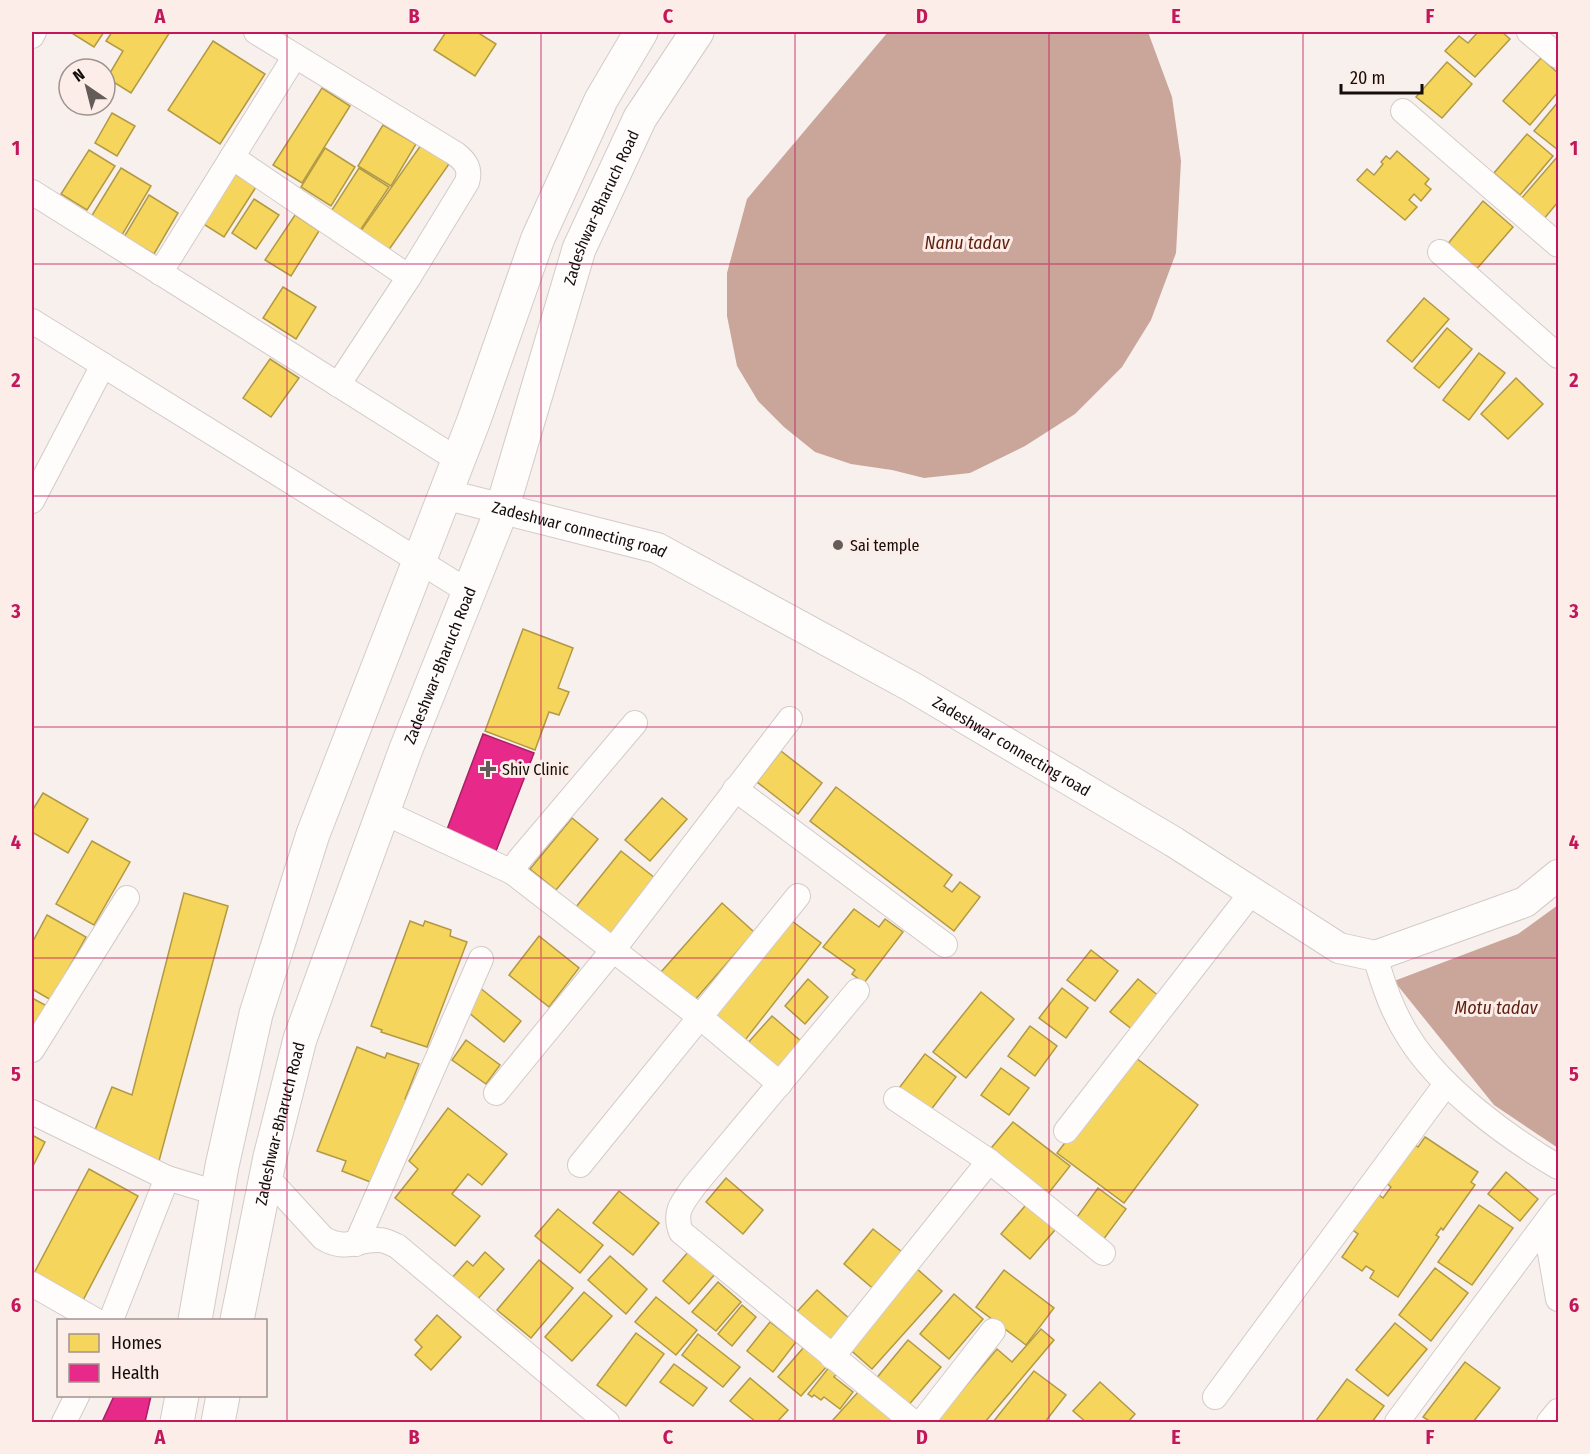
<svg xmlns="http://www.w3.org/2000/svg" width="1590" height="1454" font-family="'Fira Sans Condensed',sans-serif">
<rect width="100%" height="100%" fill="#f8f0ed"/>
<g fill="#c9a59a">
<polygon points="888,32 1148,32 1172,97 1181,161 1176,253 1151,320 1122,367 1075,414 1025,446 970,473 924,478 892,470 851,464 815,452 784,427 758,401 737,366 727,316 727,273 747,199"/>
<polygon points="1558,905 1558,1148 1494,1105 1394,981 1518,934"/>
</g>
<g fill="#f6d55c" stroke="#b29943" stroke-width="1.5">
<polygon points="70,32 104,32 94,47"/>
<polygon points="112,32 170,32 131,93 107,78 123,51 106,41"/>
<polygon points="446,32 477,32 496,44 475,76 434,50"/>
<polygon points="1478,32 1502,32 1510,39 1475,77 1445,51 1459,36 1468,43"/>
<polygon points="213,41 265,74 220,144 168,110"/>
<polygon points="1541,58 1558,73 1558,92 1530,125 1503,101"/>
<polygon points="1447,62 1472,84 1442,118 1416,97"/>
<polygon points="322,88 350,106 302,183 273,165"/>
<polygon points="1558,102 1558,150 1534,131"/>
<polygon points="112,113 135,126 117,156 95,143"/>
<polygon points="383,125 416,144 391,186 358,166"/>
<polygon points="1527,134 1553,156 1520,195 1494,173"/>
<polygon points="421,145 449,164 388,251 360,232"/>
<polygon points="325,148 355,167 331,206 301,187"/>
<polygon points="89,150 115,166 87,210 61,194"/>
<polygon points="1397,151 1429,179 1425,184 1431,189 1421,201 1414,194 1409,200 1417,207 1405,220 1357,180 1367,169 1374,175 1383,164 1381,162 1386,156 1390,159"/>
<polygon points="1558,156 1558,202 1543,220 1520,200"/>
<polygon points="121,168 151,186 122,235 91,217"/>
<polygon points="359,168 389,187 359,232 330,213"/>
<polygon points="229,170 256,187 224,237 197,220"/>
<polygon points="149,195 178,213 154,254 124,237"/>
<polygon points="254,199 279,215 256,249 232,233"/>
<polygon points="1483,201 1513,227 1475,271 1446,246"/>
<polygon points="295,215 319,231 291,276 265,260"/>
<polygon points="283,287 316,307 296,339 263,318"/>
<polygon points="1424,298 1449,319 1412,362 1387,341"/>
<polygon points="1447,328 1472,349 1439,388 1414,368"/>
<polygon points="1479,353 1505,373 1469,420 1443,400"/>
<polygon points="270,359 299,378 271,417 243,398"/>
<polygon points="1516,378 1543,404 1508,439 1481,414"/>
<polygon points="523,629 573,648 558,688 569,692 559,715 549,712 535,750 485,731"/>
<polygon points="781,751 822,783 798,814 757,782"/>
<polygon points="836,787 952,875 944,886 952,892 960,882 980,897 954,931 810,821"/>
<polygon points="43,793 88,819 68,853 32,832 32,811"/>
<polygon points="662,798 687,819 650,861 625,840"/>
<polygon points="572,818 598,839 556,890 530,869"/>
<polygon points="92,841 130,862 94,925 56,904"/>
<polygon points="621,851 655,878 606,939 572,912"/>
<polygon points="184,893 228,906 159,1161 95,1130 112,1087 132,1095"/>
<polygon points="722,903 754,932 694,1001 661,972"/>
<polygon points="854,909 879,927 885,919 903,932 864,983 852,974 855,970 823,947"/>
<polygon points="47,915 86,937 51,1000 32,989 32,943"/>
<polygon points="788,918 821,943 742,1044 709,1018"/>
<polygon points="410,921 423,926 425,921 451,930 450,936 467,942 427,1047 381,1032 382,1030 371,1026"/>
<polygon points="539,936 579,968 549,1007 509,975"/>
<polygon points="1091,950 1118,971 1095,1001 1067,980"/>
<polygon points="808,979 828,997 805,1024 785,1006"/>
<polygon points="1138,979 1160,997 1133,1030 1110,1012"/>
<polygon points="479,987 521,1021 504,1042 462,1007"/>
<polygon points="1062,988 1088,1008 1066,1038 1039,1018"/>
<polygon points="981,992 1014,1019 966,1078 933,1052"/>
<polygon points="32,998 47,1006 32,1037"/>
<polygon points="772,1016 802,1042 776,1072 746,1045"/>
<polygon points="1030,1026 1057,1046 1035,1076 1008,1056"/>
<polygon points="466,1040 500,1065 486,1084 452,1060"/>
<polygon points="357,1047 385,1058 387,1053 419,1064 405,1099 411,1101 373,1183 342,1171 346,1161 317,1151"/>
<polygon points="925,1054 956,1077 927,1115 896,1092"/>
<polygon points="1132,1055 1198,1105 1124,1203 1057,1153"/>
<polygon points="1001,1068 1029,1088 1009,1115 981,1095"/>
<polygon points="448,1108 507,1154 482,1185 468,1174 452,1194 480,1216 455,1246 395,1198 418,1169 409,1161"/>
<polygon points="1013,1122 1070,1166 1044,1199 987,1153"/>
<polygon points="32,1135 45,1142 32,1168"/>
<polygon points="1425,1137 1478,1172 1471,1182 1475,1185 1443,1230 1441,1228 1436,1235 1439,1237 1398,1297 1370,1278 1374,1271 1366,1266 1362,1271 1342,1257 1358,1234 1350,1228 1375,1192 1383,1198 1391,1187 1384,1181 1411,1142 1418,1147"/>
<polygon points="89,1169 138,1196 80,1306 32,1277"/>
<polygon points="1506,1172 1538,1199 1520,1221 1488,1194"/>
<polygon points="726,1178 763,1210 743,1234 706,1202"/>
<polygon points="1098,1188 1126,1209 1100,1244 1072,1224"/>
<polygon points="619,1191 659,1223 633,1255 593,1223"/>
<polygon points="1031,1199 1061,1223 1030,1259 1001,1234"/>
<polygon points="1479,1205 1513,1228 1472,1285 1438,1262"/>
<polygon points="558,1209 603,1245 580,1273 535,1236"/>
<polygon points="873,1229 906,1255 876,1291 844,1264"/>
<polygon points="689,1251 715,1274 689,1304 663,1281"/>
<polygon points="485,1252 504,1269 476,1301 451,1279 467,1261 473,1266"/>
<polygon points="610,1256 647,1289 626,1314 588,1280"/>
<polygon points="539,1260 573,1288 531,1338 497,1310"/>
<polygon points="916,1268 942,1291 872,1369 846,1346"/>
<polygon points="1435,1268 1468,1293 1431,1341 1399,1315"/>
<polygon points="1004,1270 1054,1308 1026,1345 976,1307"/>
<polygon points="718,1282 741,1302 716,1331 692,1312"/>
<polygon points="817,1290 851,1320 826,1347 792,1317"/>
<polygon points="584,1292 612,1316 572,1361 545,1337"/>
<polygon points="954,1294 983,1319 949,1359 920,1334"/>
<polygon points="656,1297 697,1330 676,1355 635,1322"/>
<polygon points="742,1305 756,1317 732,1346 718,1334"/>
<polygon points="437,1315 461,1337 431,1370 415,1355 422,1347 415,1340"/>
<polygon points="770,1322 796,1342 773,1372 747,1351"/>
<polygon points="1395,1323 1427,1349 1388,1396 1356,1370"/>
<polygon points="1041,1329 1054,1340 985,1422 935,1422 997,1349 1012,1362"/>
<polygon points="636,1333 664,1354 626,1406 597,1385"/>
<polygon points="698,1334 740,1367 723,1387 682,1355"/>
<polygon points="908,1340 941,1367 907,1407 875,1380"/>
<polygon points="804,1347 827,1366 801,1396 778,1377"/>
<polygon points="1465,1362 1500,1388 1473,1422 1431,1422 1423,1417"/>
<polygon points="674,1364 707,1388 693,1406 660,1382"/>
<polygon points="830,1366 838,1372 834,1377 853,1392 840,1409 824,1397 821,1400 814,1395 812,1397 808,1394"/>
<polygon points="1034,1371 1066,1395 1045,1422 993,1422"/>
<polygon points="750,1378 788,1410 777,1422 756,1422 730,1401"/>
<polygon points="1347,1379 1384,1406 1372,1422 1315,1422"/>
<polygon points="1100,1382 1135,1414 1128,1422 1086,1422 1073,1411"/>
<polygon points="859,1391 894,1422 834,1422 832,1421"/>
</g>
<g fill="#e7298a" stroke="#a82164" stroke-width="1.5">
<polygon points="483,734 534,753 496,851 446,832"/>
<polygon points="114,1396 151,1396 145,1422 102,1422"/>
</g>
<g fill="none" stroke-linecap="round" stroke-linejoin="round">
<defs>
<g id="minor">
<path d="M256,32L456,154C466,162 471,169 467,182L409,277L338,385"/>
<polyline points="1529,32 1558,56"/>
<polyline points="32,36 34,32"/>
<polyline points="1403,111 1558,245"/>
<polyline points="232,157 409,277"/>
<polyline points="32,192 458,460"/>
<polyline points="1440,252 1558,356"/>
<polyline points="160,273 295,56"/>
<polyline points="32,321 469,592"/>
<polyline points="32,501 103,365"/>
<polyline points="635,723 519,860 512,872 700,1017 780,1084"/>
<polyline points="735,789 945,945"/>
<polyline points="383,812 512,872"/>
<path d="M1375,956C1383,984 1392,1011 1408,1036C1439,1087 1507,1137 1558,1167"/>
<path d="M857,991L695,1185C683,1202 673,1211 681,1232L913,1422"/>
<polyline points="32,1050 127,898"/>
<polyline points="496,1093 613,950 790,719"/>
<polyline points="896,1099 989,1161 1103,1253"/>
<polyline points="32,1112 167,1178"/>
<polyline points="1066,1131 1252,892"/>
<polyline points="580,1165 798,896"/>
<path d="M266,1176L323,1238C346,1252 356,1239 379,1240C385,1240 392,1244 397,1246L607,1422"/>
<polyline points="1545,1224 1558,1299"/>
<polyline points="356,1244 481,959"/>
<polyline points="32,1284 95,1320"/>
<polyline points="111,1320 167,1178 217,1193"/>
<polyline points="832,1357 989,1161"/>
<polyline points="1215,1397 1446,1084"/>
<polyline points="64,1422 77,1396"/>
<polyline points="922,1422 993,1331"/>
<polyline points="1397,1422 1558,1206"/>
<polyline points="1549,1422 1558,1411"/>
</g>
<g id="tertiary">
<path id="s1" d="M444,494L657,548L912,687L1174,842L1339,948L1375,956L1525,902L1558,875"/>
</g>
<g id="primary">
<polyline points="195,1320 222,1166 256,1014 313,834 474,420 538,238 601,100 641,32"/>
<path id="s2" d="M237,1320L270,1157L300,1039L406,749L502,509L579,249L640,118L697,32"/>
<polyline points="177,1422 182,1396"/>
<polyline points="218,1422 223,1396"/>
</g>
</defs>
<use href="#minor" stroke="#d3cbc8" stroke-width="26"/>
<use href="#tertiary" stroke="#d3cbc8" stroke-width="32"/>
<use href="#primary" stroke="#d3cbc8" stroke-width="35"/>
<use href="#minor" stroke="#fefdfc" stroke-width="24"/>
<use href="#tertiary" stroke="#fefdfc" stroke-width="30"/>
<use href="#primary" stroke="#fefdfc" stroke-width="33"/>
</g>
<path fill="none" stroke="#c2185b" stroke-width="1.5" stroke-opacity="0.55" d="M287,32V1422M541,32V1422M795,32V1422M1049,32V1422M1303,32V1422M32,264H1558M32,496H1558M32,727H1558M32,958H1558M32,1190H1558"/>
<g fill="#645c59" stroke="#fdede8" stroke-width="2">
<circle cx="838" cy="545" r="6"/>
<path d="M485 760h6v6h6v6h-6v6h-6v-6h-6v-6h6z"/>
</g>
<g text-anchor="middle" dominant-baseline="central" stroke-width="6" stroke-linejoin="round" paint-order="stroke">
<g font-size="16" fill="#150d0a" stroke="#fdede8">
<text stroke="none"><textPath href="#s2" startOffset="1173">Zadeshwar-Bharuch Road</textPath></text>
<text stroke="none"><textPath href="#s1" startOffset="140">Zadeshwar connecting road</textPath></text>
<text stroke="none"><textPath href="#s2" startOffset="687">Zadeshwar-Bharuch Road</textPath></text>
<text stroke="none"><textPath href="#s1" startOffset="626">Zadeshwar connecting road</textPath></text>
<text stroke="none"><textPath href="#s2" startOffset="201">Zadeshwar-Bharuch Road</textPath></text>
</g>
<g font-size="16" fill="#150d0a" stroke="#fdede8" text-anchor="start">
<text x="850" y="545">Sai temple</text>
<text x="502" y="769">Shiv Clinic</text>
</g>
<g font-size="18" font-style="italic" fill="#5e210f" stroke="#fdede8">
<text x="967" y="243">Nanu tadav</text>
<text x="1496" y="1008">Motu tadav</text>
</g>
</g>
<rect width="1590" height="1454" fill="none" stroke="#fdede8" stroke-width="66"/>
<rect x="57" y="1319" width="210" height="78" fill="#fdede8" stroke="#a0938f" stroke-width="1.5"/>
<rect x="69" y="1334" width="30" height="18" fill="#f6d55c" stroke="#a0938f" stroke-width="1.5"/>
<text x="111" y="1349" font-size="18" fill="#150d0a">Homes</text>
<rect x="69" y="1364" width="30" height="18" fill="#e7298a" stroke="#a0938f" stroke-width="1.5"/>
<text x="111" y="1379" font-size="18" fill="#150d0a">Health</text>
<g transform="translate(87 87) rotate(325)"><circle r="28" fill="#fdede8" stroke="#a0938f" stroke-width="1.5"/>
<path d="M0-4.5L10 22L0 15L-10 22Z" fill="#645c59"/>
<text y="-9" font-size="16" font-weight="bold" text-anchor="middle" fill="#150d0a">N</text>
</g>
<path d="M1341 84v9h81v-9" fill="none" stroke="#150d0a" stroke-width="3"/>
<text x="1350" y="84" font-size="18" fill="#150d0a" stroke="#fdede8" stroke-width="4.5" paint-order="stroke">20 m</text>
<rect x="33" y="33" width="1524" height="1388" fill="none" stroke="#c2185b" stroke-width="2"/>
<g font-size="20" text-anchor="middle" font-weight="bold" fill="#c2185b">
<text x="160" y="23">A</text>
<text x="414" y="23">B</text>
<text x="668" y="23">C</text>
<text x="922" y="23">D</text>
<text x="1176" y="23">E</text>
<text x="1430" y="23">F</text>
<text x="16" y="155">1</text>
<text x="1574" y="155">1</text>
<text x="16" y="387">2</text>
<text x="1574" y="387">2</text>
<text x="16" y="618">3</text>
<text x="1574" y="618">3</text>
<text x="16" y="849">4</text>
<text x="1574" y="849">4</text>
<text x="16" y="1081">5</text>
<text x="1574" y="1081">5</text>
<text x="16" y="1312">6</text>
<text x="1574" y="1312">6</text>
<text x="160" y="1444">A</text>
<text x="414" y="1444">B</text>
<text x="668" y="1444">C</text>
<text x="922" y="1444">D</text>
<text x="1176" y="1444">E</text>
<text x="1430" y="1444">F</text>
</g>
</svg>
